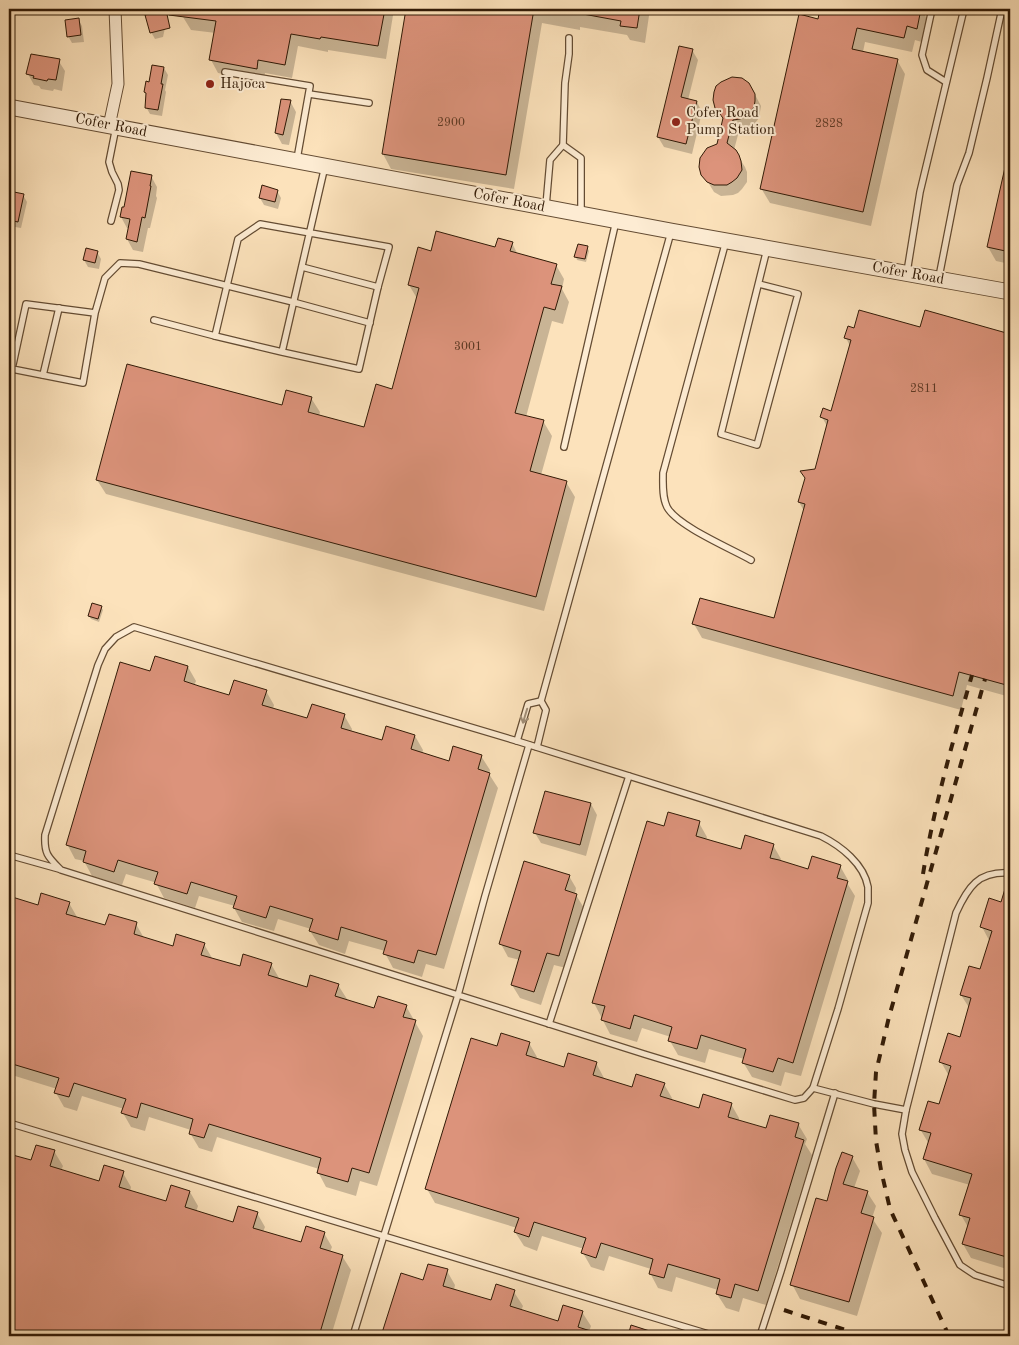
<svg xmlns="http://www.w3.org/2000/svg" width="1019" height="1345" font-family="'Old Standard TT',serif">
<rect width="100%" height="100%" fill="#fce2bb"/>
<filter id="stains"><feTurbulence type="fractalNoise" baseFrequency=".004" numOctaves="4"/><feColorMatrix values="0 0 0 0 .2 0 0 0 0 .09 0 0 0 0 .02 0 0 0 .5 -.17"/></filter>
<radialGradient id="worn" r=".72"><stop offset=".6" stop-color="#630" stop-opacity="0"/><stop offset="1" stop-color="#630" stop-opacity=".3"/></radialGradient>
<g fill="#0003">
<polygon points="185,9 219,12 220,9 394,9 386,59 328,50 328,52 298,46 292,78 265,73 264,82 218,73 211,60 216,33 191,30 183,17"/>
<polygon points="408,9 650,9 645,43 630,40 627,35 580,27 580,30 542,23 514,189 391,169 383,154"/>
<polygon points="821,9 922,9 929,23 925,43 915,40 912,52 865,42 863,52 897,60 905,74 871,226 770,203 761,188 818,20"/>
<polygon points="78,19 82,26 84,42 72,43 68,36"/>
<polygon points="167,19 163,37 155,39 151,32"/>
<polygon points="692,50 698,60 688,100 697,102 702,112 692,154 664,147 658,137"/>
<polygon points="58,60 65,71 62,91 54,89 53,91 41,89 39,86 34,85 28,74"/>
<polygon points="164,68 168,75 165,90 166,92 162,116 150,114 146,107 150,83"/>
<polygon points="752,89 761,106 759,118 752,127 747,129 739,131 734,150 745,167 747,172 747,182 742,189 738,193 733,195 721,196 714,192 703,174 718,145 724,120 716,108"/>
<polygon points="290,101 296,112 289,145 282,144 276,133"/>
<polygon points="1010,152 1010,264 996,261 988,247"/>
<polygon points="151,176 157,187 156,196 157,198 150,228 148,228 143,252 133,250 127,239 129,228 127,228 121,217 125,208"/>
<polygon points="277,191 281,198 278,209 264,205 260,198"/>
<polygon points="9,192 23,195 27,202 21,228 9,226"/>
<polygon points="512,243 518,255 556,265 564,279 562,289 569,302 563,324 552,321 526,417 543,421 552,436 541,475 566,482 575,497 544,611 106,494 97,480 283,406 311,398 320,412 319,416 365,428 393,390 418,300 409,285 432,252 496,249"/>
<polygon points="587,247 589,251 586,262 577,260 576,257"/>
<polygon points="97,252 101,259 99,269 88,267 84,260"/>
<polygon points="926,312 1010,335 1010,697 967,685 961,710 702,638 694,624 774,620 804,511 799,502 816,471 828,428 822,417 832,412 850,346 846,338 855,329 921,329"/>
<polygon points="101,607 103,610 99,622 91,619 89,616"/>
<polygon points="188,667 196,681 194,686 230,696 266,691 274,705 273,709 308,720 344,715 352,729 351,733 383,742 415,736 423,750 422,754 450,762 481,756 490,770 489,774 498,788 444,969 426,964 422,977 393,968 385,953 385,951 349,941 345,954 319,945 310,931 311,929 278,919 274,931 242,922 234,908 235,906 199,896 195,908 164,898 156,883 154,882 126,874 122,885 92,876 84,861 75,859 67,844 151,673"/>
<polygon points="591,804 597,815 586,856 541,843 535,833"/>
<polygon points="9,805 11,809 9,817"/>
<polygon points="699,823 707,837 706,840 742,851 773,845 781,859 780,862 809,871 840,866 848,880 847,883 855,896 801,1076 785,1072 781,1086 752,1077 743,1062 744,1059 709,1049 705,1063 678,1055 670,1041 671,1037 642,1028 637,1042 610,1034 594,1003 665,828"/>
<polygon points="569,876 576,888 575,894 576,895 584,908 566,968 554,965 541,1005 520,998 512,985 520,960 508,957 501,944"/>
<polygon points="1005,892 1010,894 1010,1270 971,1258 963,1244 968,1227 961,1215 970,1185 932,1174 924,1159 929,1144 920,1129 940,1106 949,1076 941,1062 961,1038 970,1009 961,995 981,971 990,942 982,927 1002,903"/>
<polygon points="9,895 10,898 39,906 69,903 77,917 106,927 136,924 144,938 173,948 204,944 212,958 240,968 271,964 279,978 308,989 338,985 347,999 346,1000 375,1009 406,1006 423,1036 377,1186 360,1181 356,1196 326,1187 318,1172 319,1169 217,1137 212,1152 199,1148 190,1133 191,1130 149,1117 145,1131 131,1127 123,1113 124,1109 82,1096 77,1111 64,1107 56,1093 57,1089 15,1076 10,1091 9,1090"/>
<polygon points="529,1043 537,1057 536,1059 565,1068 596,1063 604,1078 604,1080 632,1089 664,1084 672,1098 671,1101 700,1109 731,1104 739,1118 739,1121 767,1130 798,1124 807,1139 805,1144 812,1155 766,1305 743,1298 739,1312 726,1308 717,1294 718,1290 676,1277 672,1292 658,1288 650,1273 651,1269 609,1256 604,1271 591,1267 583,1253 584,1249 542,1236 537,1251 524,1246 515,1232 517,1228 435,1203 427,1189 498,1048"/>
<polygon points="54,1151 63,1166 61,1171 100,1182 123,1173 131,1187 130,1192 167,1203 172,1187 190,1192 198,1206 196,1212 234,1223 257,1213 265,1227 263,1232 301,1244 324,1233 332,1247 330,1252 342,1256 351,1270 331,1336 9,1336 9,1155 32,1162"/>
<polygon points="852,1157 860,1171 854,1188 867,1192 876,1206 872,1218 882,1233 857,1316 800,1299 792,1284 828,1203"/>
<polygon points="447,1271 455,1285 454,1290 492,1302 514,1292 523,1306 521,1311 559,1322 582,1312 591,1326 589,1332 604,1336 383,1336 402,1275 424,1281"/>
</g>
<g fill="#dc937b" stroke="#311a06">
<polygon points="169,9 203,9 218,11 219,9 385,9 378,46 321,37 320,39 291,34 285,65 258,60 257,69 209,60 216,21 169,15"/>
<polygon points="406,9 534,9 506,175 382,154"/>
<polygon points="583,9 640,9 637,28 620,26 621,21 583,14"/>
<polygon points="820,9 921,9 917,29 907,26 904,38 857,28 852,49 898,59 863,212 760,189 799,14 818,19"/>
<polygon points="166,10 170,28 150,33 145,15"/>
<polygon points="79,18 81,35 67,37 65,20"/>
<polygon points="679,46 693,49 681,97 697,101 686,144 657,137"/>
<polygon points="31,54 60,59 56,80 48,79 47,81 33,78 34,76 26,74"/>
<polygon points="152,65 164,67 161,84 163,84 158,110 145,108 146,93 144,92 146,81 149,82"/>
<polygon points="732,77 742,78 749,83 755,94 755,101 754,107 746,116 740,119 733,120 727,143 736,150 739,155 741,161 742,170 737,178 732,182 727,185 714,185 707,182 701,175 699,167 700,158 707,148 717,144 723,118 715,108 713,100 714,92 716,86 721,82"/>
<polygon points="281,99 291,100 283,135 275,133"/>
<polygon points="1006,163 1010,164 1010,252 987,247"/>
<polygon points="131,171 152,175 150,186 151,186 145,218 142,217 137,242 126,239 130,219 120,217 122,207 124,207"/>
<polygon points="262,185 278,190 275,202 259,198"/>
<polygon points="9,191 24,194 18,222 9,220"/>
<polygon points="436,231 495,247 498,238 513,242 510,251 557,264 551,284 562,286 555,310 544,307 515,413 544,420 530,471 567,481 536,597 96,480 127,364 282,405 286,390 312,397 308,412 364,427 376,384 392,389 419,288 408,285 418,247 431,251"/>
<polygon points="578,244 588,246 585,259 574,257"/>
<polygon points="86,248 98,251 95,263 83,260"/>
<polygon points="859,310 920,327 925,310 1010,334 1010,686 959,672 953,696 692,624 700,598 774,618 805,504 798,502 805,478 800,471 815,469 828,420 820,417 823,408 831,411 851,340 844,338 848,326 854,328"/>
<polygon points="92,603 102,606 98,619 88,616"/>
<polygon points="155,656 188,666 184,681 199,686 229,695 234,680 267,690 262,705 307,718 312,704 345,714 341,728 382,740 386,726 415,735 411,749 449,761 453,746 482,755 478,769 490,773 436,955 418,950 414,963 383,954 387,941 341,927 338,940 309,931 313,919 270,906 266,918 233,908 237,896 191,882 187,894 154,884 158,872 144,868 118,860 114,872 83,862 86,851 66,845 120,662 150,671"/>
<polygon points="545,791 591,803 580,845 533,833"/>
<polygon points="668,812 700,821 696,836 713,841 741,849 745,835 774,844 770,858 779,860 808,869 812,856 841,865 837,878 848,881 793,1063 778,1058 773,1072 742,1063 746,1049 701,1035 697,1049 668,1041 672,1027 634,1015 630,1029 601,1020 605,1006 592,1003 647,821 664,826"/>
<polygon points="524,861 570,875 565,890 577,894 559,956 547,953 534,992 511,985 521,951 499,944"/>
<polygon points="1008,879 1010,879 1010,1258 962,1244 970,1218 959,1215 972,1174 923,1159 931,1133 919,1130 928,1101 939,1104 951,1066 939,1062 948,1033 960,1037 971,998 960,995 969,966 980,969 992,931 980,927 989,898 1001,902"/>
<polygon points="41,893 70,902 66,914 105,925 109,914 137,922 134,934 173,946 176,934 205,943 201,955 240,966 243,954 272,963 268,975 307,987 310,975 339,984 335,996 374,1008 378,996 407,1005 403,1017 416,1020 369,1173 352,1168 348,1182 317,1173 321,1158 209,1124 204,1138 189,1134 193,1119 141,1103 137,1118 121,1113 126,1099 74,1083 69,1097 54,1093 59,1078 9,1063 9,896 38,905"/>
<polygon points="501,1033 530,1042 526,1055 564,1067 568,1053 597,1062 593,1075 632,1087 636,1074 665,1083 660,1096 699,1108 703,1094 732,1103 728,1117 766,1128 770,1115 799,1123 795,1137 804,1140 758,1291 735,1284 731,1298 716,1294 720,1279 668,1264 664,1278 649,1274 653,1259 601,1243 596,1258 581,1253 586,1238 534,1222 529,1237 514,1232 519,1218 425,1189 471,1038 497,1046"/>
<polygon points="36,1145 55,1150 50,1166 99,1181 104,1165 124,1171 119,1187 166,1201 171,1185 190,1191 185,1207 233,1222 238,1206 258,1212 253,1228 301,1242 306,1226 325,1232 320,1248 343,1255 319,1336 9,1336 9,1154 31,1160"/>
<polygon points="842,1152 853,1156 843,1184 868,1191 861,1213 874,1217 849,1302 790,1285 816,1198 827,1201 836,1168"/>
<polygon points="428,1264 448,1269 443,1286 491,1300 496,1284 515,1290 510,1306 558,1321 563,1305 583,1311 578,1327 600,1334 600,1336 381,1336 401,1273 423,1280"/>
<polygon points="631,1325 659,1334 659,1336 628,1336"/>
</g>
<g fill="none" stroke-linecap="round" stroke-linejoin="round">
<defs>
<g id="service">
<polyline points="932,9 922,55 927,70 946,82"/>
<polyline points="569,38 569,54 565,83 563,145 581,158 581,212"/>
<polyline points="225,72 310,86 297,159"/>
<polyline points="309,94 369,103"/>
<polyline points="546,206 550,160 563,145"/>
<polyline points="111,221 119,190 118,184 112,172 109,162 116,127"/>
<path d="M726,241L663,473C663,484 662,497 667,507C677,526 732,549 751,560"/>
<polyline points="302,267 378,287"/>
<polyline points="907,272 920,192 964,9"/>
<polyline points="939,277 957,185 969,153 987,78 1002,9"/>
<polyline points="759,284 798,294 757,445 721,434 767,249"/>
<polyline points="95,313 26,304 12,369 83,383 95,313 105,278 120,263 139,264 293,302 370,323"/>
<polyline points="154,320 215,336"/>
<path d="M282,352L215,336L238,239L260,224L389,247L378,287L359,369L282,352C296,290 311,228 325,166"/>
<polyline points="43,375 59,308"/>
<polyline points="564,447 616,221"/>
<polyline points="517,741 528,704 541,701"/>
<polyline points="529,745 485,896 458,995 644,1054 795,1100 804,1098 813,1088"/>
<polyline points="537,747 546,710 541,701 671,232"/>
<polyline points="9,855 59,869"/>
<path d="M1010,873C978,871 968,887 956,913L906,1110L902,1134L905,1150L912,1172L935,1218L960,1265L975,1275L1010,1286"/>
<polyline points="549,1024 629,776"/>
<polyline points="9,1123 715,1336"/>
<path d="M353,1336L458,995L61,870C48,857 44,854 45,835L98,665L105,649L116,637L134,627L517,741L821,836C841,846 864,864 868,887C868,893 868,898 868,903L838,1009L813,1088L874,1104L906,1110"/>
<polyline points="760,1336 781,1271 835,1093"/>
</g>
<polyline id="minor" points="109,126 118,84 115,9"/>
<polyline id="tertiary" points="9,107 671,231 1010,292"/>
</defs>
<use href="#service" stroke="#644c33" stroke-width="8"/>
<use href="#minor" stroke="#644c33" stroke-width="13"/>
<use href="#tertiary" stroke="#644c33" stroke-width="17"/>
<use href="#service" stroke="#fdecd3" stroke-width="5.5"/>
<use href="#minor" stroke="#fdecd3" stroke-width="11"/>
<use href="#tertiary" stroke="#fdecd3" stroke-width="15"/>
<g stroke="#311a06" stroke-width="4" stroke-dasharray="9 9" stroke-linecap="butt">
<path d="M923,874C934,806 953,741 972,675"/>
<polyline points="784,1310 864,1336"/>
<polyline points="949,1336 890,1209 881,1170 876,1141 874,1104 876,1072 889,1017 985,679"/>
</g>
</g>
<defs><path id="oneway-shaft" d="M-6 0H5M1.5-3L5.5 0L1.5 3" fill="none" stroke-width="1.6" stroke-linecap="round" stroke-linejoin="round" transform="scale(1.25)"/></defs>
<use stroke="#a18e77" href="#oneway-shaft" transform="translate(525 716) rotate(107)"/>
<g fill="#8f2418" stroke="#fdecd3" stroke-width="2">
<circle cx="210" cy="84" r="5"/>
<circle cx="676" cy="122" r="5"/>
</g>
<g text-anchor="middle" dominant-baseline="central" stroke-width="4" stroke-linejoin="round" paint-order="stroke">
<g font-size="12" fill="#5c3823">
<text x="451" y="123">2900</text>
<text x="829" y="124">2828</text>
<text x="468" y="347">3001</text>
<text x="924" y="389">2811</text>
</g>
<g font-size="15" fill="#311a06" stroke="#fdecd3" text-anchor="start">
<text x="220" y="84">Hajoca</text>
<text x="686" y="113">Cofer Road<tspan x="686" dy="17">Pump Station</tspan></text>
</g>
<g font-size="15" fill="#311a06" stroke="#fdecd3">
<text transform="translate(111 126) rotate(11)">Cofer Road</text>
<text transform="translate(509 201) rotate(11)">Cofer Road</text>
<text transform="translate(908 274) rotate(10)">Cofer Road</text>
</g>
</g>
<rect width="1019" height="1345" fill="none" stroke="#fce2bb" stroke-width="30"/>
<rect x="10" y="10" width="999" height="1325" fill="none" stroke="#311a06" stroke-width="2.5"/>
<rect x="15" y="15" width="989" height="1315" fill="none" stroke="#311a06"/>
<rect width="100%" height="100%" filter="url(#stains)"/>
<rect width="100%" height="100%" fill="url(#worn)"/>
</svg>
